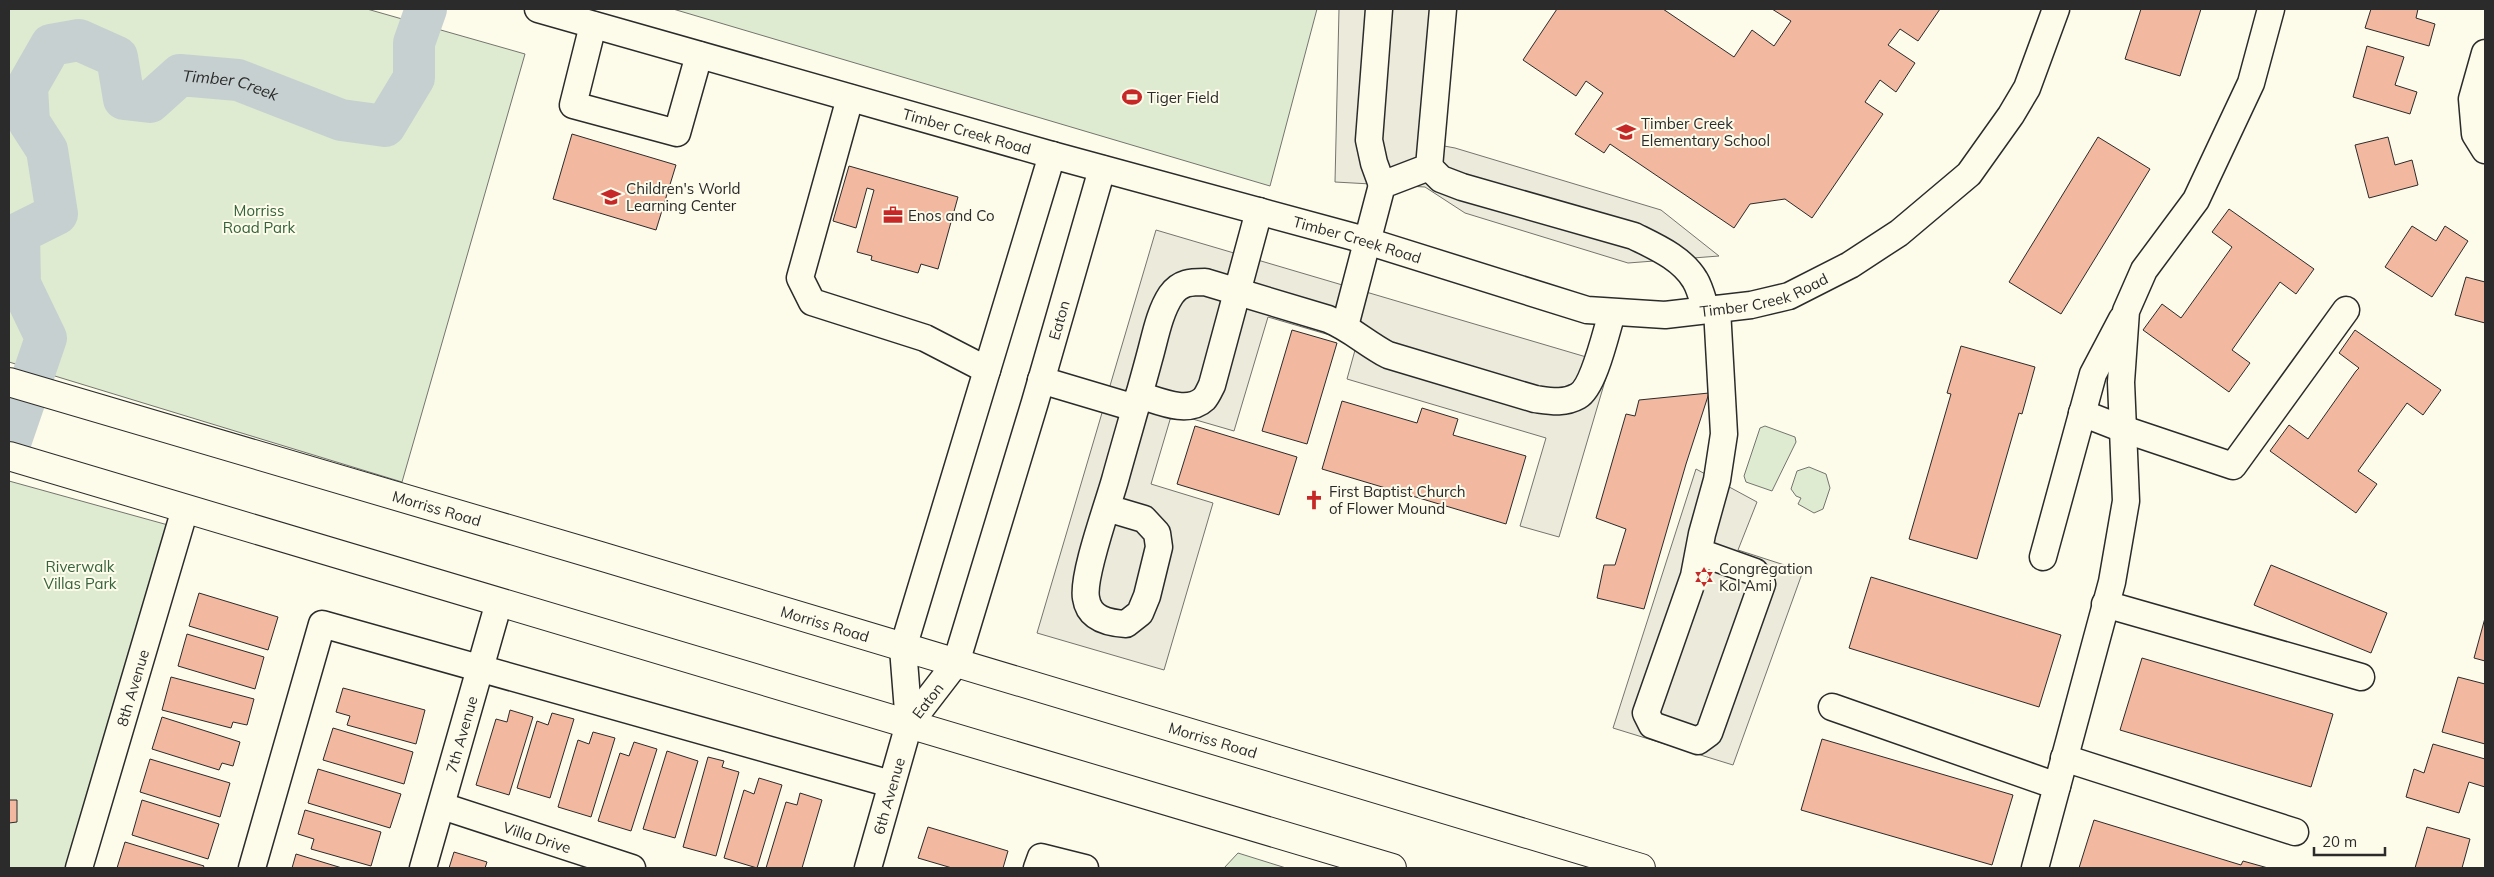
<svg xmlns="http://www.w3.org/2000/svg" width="2494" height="877" font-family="Mulish,sans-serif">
<rect width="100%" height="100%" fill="#fdfbea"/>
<g fill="#deebd1" stroke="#74746e">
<polygon points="9,9 367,9 525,54 402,482 9,362"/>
<polygon points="673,9 1317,9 1270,186"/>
<polygon points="1765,426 1795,437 1796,442 1772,491 1746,482 1744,476 1760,428"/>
<polygon points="1809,467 1826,474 1830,488 1823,509 1814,513 1798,504 1801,498 1796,496 1791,489 1797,471"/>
<polygon points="9,481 168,525 70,868 9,868"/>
<polygon points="1238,853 1286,868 1224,868"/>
</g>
<g fill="#eceadb" stroke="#74746e">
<polygon points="1339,9 1435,9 1428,143 1455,148 1661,210 1719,256 1628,263 1465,213 1425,187 1335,182"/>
<polygon points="1156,230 1610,364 1559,537 1520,526 1546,438 1347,379 1357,343 1268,317 1234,431 1172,413 1151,484 1213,503 1164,670 1037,633"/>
<polygon points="1696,469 1757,502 1738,550 1803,571 1733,765 1613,728"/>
</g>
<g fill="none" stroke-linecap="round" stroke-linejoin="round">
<path stroke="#c7d0d0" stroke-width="42" id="s1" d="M9,446L46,338L20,284L19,233L57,214L47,150L29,122L27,87L51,45L79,40L117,57L124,99L150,102L180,75L238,80L341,120L385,126L414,78V43L426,9"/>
</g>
<g fill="#f2b8a0" stroke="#2b2b2b">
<polygon points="1557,9 1663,9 1734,57 1752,30 1774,46 1791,21 1772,9 1940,9 1918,41 1900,29 1888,45 1915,63 1896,92 1880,80 1865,102 1883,114 1812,218 1785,199 1750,204 1734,228 1610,144 1604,153 1575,134 1603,93 1586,81 1576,96 1523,60"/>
<polygon points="2141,9 2201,9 2180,76 2125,59"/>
<polygon points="2371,9 2418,9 2416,18 2435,24 2429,46 2365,28"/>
<polygon points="2367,46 2404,57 2395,85 2417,92 2410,114 2353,97"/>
<polygon points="572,134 676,165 656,230 553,199"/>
<polygon points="2098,137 2150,169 2061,314 2009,282"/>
<polygon points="2388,137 2395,165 2412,160 2418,185 2369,198 2355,145"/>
<polygon points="849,166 958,197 938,269 921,264 918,273 871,260 872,256 857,252 874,190 867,188 856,228 833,221"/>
<polygon points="2229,209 2314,269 2296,294 2280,282 2232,350 2250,363 2229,392 2143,330 2162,304 2181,318 2232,247 2212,232"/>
<polygon points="2412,226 2436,241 2445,226 2468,241 2432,297 2385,267"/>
<polygon points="2466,277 2485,282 2485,323 2455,315"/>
<polygon points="1292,330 1337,343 1307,444 1262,431"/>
<polygon points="2355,330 2441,390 2423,415 2407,403 2358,471 2377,484 2356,513 2270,451 2289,425 2308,439 2356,371 2359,368 2339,353"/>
<polygon points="1961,346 2035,367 2022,414 2019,413 1977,559 1909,539 1951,394 1947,393"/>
<polygon points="1709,393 1686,464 1644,609 1597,598 1604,565 1615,565 1626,529 1596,518 1626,414 1635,416 1639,400"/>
<polygon points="1342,401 1417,423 1422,408 1458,419 1453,435 1526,456 1506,524 1322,469"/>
<polygon points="1195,426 1297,457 1279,515 1177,484"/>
<polygon points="2271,565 2387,613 2371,653 2254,605"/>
<polygon points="1871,577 2061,635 2039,707 1849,648"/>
<polygon points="199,593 278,617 268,650 189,626"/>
<polygon points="2485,618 2485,661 2474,658"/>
<polygon points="187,634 264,657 255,689 178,666"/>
<polygon points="2142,658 2333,714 2311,787 2120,730"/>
<polygon points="171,677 254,699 247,725 233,722 231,728 162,710"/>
<polygon points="2458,677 2485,684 2485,744 2442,732"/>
<polygon points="343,688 425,710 416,744 347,725 350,716 336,712"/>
<polygon points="510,710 533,717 509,795 476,785 496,719 507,722"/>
<polygon points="552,713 574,719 550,798 517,788 537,721 548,725"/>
<polygon points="162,717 240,742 233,766 222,763 219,770 152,749"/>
<polygon points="333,728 413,752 404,784 323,760"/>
<polygon points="593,732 615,738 591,817 558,807 578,740 589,744"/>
<polygon points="1822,739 2013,795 1992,865 1801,810"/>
<polygon points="634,742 657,749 631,831 598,821 620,753 629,756"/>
<polygon points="2433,744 2485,759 2485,787 2469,782 2459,813 2406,797 2414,769 2424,773"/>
<polygon points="667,751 698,761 675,838 643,829"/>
<polygon points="708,757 724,761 722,767 739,772 716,856 683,847"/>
<polygon points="150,759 230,783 220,817 140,792"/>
<polygon points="318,769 401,794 390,828 308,803"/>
<polygon points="759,778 782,785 757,868 724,858 744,790 754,794"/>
<polygon points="800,793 822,800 802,868 766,868 786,802 797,805"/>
<polygon points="9,800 17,800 17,822 9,823"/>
<polygon points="142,800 219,824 208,859 132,835"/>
<polygon points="305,810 381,832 371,866 311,849 314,839 298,834"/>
<polygon points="2094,820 2241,865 2243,861 2268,868 2079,868"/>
<polygon points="928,827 1008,851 1003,868 952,868 918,858"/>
<polygon points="2427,827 2470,839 2462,868 2415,868"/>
<polygon points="125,842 204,866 203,868 117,868"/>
<polygon points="454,852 487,862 485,868 449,868"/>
<polygon points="296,854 342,868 292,868"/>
</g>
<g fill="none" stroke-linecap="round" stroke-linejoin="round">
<defs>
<g id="minor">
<path id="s2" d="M538,9L1052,155L1354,237L1587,310L1665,315L1751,305L1789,296L1850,265L1899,233L1969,174L2011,115L2027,88L2056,9"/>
<polyline points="1379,9 1369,140 1374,163 1382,185"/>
<polyline points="593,25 573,105 677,133 699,55"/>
<polyline points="2485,53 2472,99 2475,134 2485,150"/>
<polyline points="850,98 800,278 812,302 925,338 987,370"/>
<path d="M1429,167L1441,179L1462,187L1634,236C1656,247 1682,258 1695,280C1700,288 1703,301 1706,310"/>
<polyline points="1345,326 1382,185 1429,167 1443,9"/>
<polyline points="1041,380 1135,408"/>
<path d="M1139,395C1157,400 1187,415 1204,399C1207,396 1210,389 1212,385L1259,211"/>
<polyline points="2082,413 2123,429 2233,466 2346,310"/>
<path d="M1107,508L1144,519L1157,533L1159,547L1147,596L1140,613L1126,624C1108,623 1089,619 1086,598C1082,576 1108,505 1115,480C1126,440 1138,400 1149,359C1155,338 1159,313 1171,295C1180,282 1191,282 1205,282L1328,319C1350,328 1367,344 1388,355L1535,399C1550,401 1564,404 1578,396C1594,387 1606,332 1612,313"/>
<polyline points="1699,552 1755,572 1762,584 1709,733 1698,741 1652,725 1646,713 1694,576 1702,534 1717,480 1724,434 1717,309"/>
<polyline points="2043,557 2093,374 2122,319"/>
<polyline points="2105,604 2361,677"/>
<polyline points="1832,707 2057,786"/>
<path id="s3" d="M909,724L956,663L1035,402L1102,169"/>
<polyline points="2064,758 2295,832"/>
<path id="s4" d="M442,806L632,868"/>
<path id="s5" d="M79,868L185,509"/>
<polyline points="252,868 322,624 891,784"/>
<path id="s6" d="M423,868L499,602"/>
<path id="s7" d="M868,868L909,724L903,648L1052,155"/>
<polyline points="1037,868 1041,857 1085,868"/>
<polyline points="2035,868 2112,582 2126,501 2121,382 2126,311 2144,270 2196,200 2251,83 2271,9"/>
</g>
<g id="major">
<path id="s8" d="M9,382L600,556L1641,868"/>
<polyline points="9,456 1392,868"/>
</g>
</defs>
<use href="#minor" stroke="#2b2b2b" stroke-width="29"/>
<use href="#major" stroke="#2b2b2b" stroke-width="30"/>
<use href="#minor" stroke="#fdfbea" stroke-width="26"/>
<use href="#major" stroke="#fdfbea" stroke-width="28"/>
</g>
<defs>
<symbol id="stadium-bare" viewBox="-9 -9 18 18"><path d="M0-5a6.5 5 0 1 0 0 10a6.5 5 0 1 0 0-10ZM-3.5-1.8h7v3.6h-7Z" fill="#c62828" stroke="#fdfbea" stroke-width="2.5" paint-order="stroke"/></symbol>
<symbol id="school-bare" viewBox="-9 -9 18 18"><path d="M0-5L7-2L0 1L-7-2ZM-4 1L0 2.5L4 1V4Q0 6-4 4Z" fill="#c62828" stroke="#fdfbea" stroke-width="2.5" paint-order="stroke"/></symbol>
<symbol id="office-bare" viewBox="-9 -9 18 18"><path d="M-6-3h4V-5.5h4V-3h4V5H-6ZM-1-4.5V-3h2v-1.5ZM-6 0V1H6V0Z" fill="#c62828" stroke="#fdfbea" stroke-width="2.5" paint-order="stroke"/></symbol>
<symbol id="church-bare" viewBox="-9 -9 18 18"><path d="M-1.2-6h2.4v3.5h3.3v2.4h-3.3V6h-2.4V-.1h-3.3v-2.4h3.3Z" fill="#c62828" stroke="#fdfbea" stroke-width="2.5" paint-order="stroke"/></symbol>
<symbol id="synagogue-bare" viewBox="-9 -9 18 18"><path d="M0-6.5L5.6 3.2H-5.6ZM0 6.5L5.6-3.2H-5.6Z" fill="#c62828" stroke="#fdfbea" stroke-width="2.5" paint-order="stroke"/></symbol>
</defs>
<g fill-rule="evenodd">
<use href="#stadium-bare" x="1118" y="83" width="28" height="28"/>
<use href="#school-bare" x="1612" y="118" width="28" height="28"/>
<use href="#school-bare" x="597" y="183" width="28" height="28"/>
<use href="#office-bare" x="879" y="201" width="28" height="28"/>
<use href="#church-bare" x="1300" y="486" width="28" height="28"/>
<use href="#synagogue-bare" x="1690" y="563" width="28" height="28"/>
</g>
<g text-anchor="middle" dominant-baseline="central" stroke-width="4" stroke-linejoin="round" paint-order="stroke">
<g font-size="15" fill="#2b2b2b" stroke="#fdfbea" text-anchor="start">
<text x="1147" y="97">Tiger Field</text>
<text x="1641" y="123">Timber Creek<tspan x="1641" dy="17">Elementary School</tspan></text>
<text x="626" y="188">Children's World<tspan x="626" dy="17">Learning Center</tspan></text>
<text x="908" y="215">Enos and Co</text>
<text x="1329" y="491">First Baptist Church<tspan x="1329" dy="17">of Flower Mound</tspan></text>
<text x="1719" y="568">Congregation<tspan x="1719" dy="17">Kol Ami</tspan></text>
</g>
<g font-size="15" fill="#2b2b2b" stroke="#fdfbea">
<text stroke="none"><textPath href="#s2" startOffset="446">Timber Creek Road</textPath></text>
<text stroke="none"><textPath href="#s2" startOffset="851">Timber Creek Road</textPath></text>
<text stroke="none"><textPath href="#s2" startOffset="1271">Timber Creek Road</textPath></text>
<text stroke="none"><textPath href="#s3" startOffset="435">Eaton</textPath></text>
<text stroke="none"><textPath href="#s8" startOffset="446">Morriss Road</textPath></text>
<text stroke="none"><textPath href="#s8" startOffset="851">Morriss Road</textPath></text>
<text stroke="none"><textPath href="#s5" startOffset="188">8th Avenue</textPath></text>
<text stroke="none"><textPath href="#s3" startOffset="30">Eaton</textPath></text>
<text stroke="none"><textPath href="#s6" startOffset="139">7th Avenue</textPath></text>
<text stroke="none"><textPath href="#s8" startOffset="1256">Morriss Road</textPath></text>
<text stroke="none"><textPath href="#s7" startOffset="75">6th Avenue</textPath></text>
<text stroke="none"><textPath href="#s4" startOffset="100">Villa Drive</textPath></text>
</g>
<g font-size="15" fill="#34623c" stroke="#fdfbea">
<text x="259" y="210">Morriss<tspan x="259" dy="17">Road Park</tspan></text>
<text x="80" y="566">Riverwalk<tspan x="80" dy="17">Villas Park</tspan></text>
</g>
<g font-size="16" font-style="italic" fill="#2b2b2b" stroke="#fdfbea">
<text stroke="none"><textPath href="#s1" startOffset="680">Timber Creek</textPath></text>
</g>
</g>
<rect width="2494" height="877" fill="none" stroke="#2b2b2b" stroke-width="20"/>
<path d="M2314 847v8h71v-8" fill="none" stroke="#2b2b2b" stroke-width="2.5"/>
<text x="2322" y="847" font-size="15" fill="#2b2b2b" stroke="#fdfbea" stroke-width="4" paint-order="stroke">20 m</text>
</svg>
